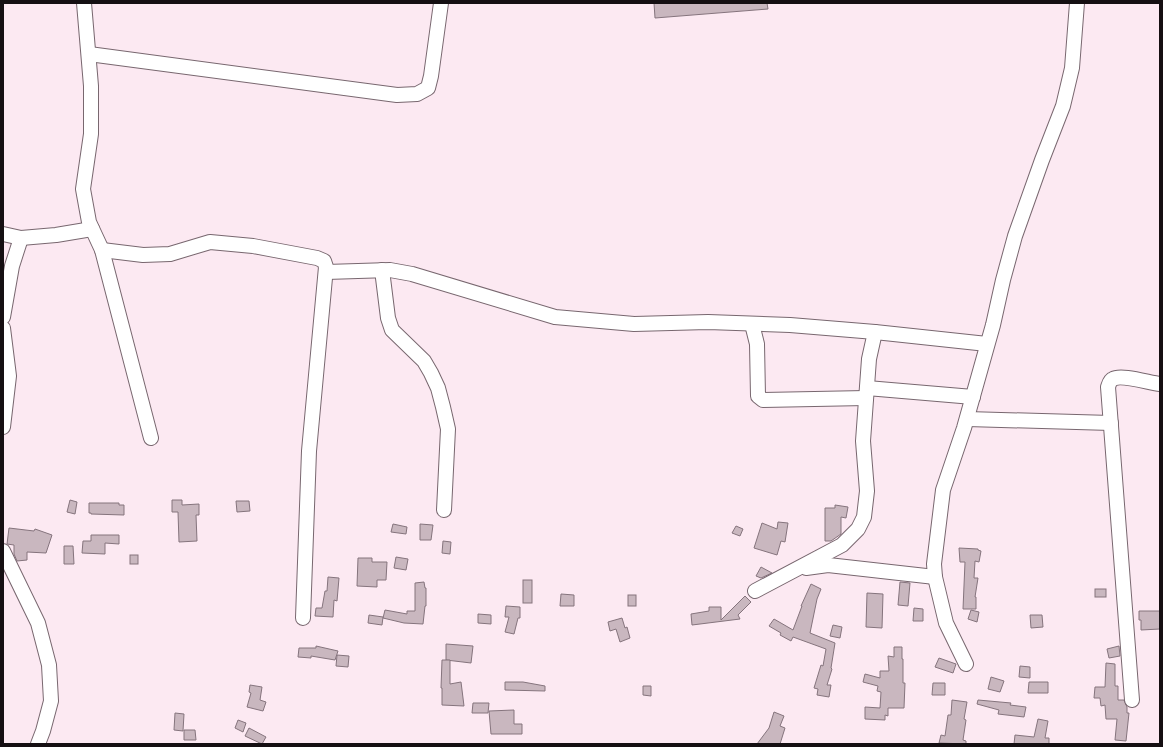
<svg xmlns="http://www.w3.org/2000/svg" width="1163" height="747" font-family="'DM Sans',sans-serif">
<rect width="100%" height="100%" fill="#fce9f2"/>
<g fill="#c9b7bf" stroke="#85747d">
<polygon points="654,3 767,3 768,9 655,18"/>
<polygon points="70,500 77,502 75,514 67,512"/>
<polygon points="172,500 182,500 182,505 199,504 199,515 196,515 197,541 179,542 178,512 172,512"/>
<polygon points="236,501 249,501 250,511 237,512"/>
<polygon points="89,503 119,503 119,505 124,505 124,515 91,514 91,513 89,513"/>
<polygon points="835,505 848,507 846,518 841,517 841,534 831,541 825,541 825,508 835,508"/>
<polygon points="778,522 788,523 785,542 781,541 777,555 754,548 762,523 777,529"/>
<polygon points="393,524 407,527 406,534 391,532"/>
<polygon points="420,524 433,525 431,540 420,540"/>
<polygon points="736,526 743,529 740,536 732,533"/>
<polygon points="9,528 34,531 35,529 52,535 46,553 27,552 27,560 17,561 14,554 14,545 7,544"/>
<polygon points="91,535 119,535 119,544 105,543 105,554 82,553 83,541 91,541"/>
<polygon points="443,541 451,542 450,554 442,553"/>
<polygon points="64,546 73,546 74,564 64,564"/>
<polygon points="959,548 978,549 978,550 981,551 979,562 975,561 974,578 978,578 975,597 976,597 976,609 963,609 965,562 960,562"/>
<rect x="130" y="555" width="8" height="9"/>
<polygon points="396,557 408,559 406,570 394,568"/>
<polygon points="358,558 372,558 372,562 387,562 386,580 377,580 377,587 357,586"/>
<polygon points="761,567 772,573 761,578 756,576"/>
<polygon points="328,577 339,578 337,601 334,600 333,617 315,616 316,608 322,608 325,591 327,591"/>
<rect x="523" y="580" width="9" height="23"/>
<polygon points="424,582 425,588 426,588 426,606 425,606 423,624 404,623 383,618 385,610 407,614 407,611 415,611 415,583"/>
<polygon points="900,582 910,583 908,606 898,605"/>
<polygon points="811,584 821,589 817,599 810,633 835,643 831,668 832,669 827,685 831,685 829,697 817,695 818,689 814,688 821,665 823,666 826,649 793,637 791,641 780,635 781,633 769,626 774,619 793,630 802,606 801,606"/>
<rect x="1095" y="589" width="11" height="8"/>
<polygon points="867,593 883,594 882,628 866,627"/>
<polygon points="561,594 574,595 574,606 560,606"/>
<rect x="628" y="595" width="8" height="11"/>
<polygon points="745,596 751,602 738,615 740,619 692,625 691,614 709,611 709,607 721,607 721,620"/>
<polygon points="506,606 520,607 520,618 518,618 514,634 505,632 509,617 505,617"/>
<polygon points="914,608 923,609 923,621 913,621"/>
<polygon points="971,610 979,612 977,622 968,619"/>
<polygon points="1139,611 1160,611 1160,629 1141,630 1141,620 1139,620"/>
<polygon points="478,614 491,615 491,624 478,623"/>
<polygon points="369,615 383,617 382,625 368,623"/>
<polygon points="1030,615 1042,615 1043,627 1031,628"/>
<polygon points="622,618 625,628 627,627 630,638 620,642 616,629 610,631 608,622"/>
<polygon points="833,625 842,627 840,638 830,636"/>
<polygon points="446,644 473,646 471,663 446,660"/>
<polygon points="316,646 338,651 335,660 311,656 311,658 298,657 299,648 316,648"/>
<polygon points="1119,646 1120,656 1109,658 1107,649"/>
<polygon points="894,647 902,647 902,659 903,659 903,683 905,683 904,708 888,708 888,716 885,715 885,720 865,719 865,707 880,708 881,692 877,691 878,686 863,682 865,674 880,678 880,671 889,671 888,656 894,657"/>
<polygon points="337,655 349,656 348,667 336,666"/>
<polygon points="939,658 956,664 953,673 935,667"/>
<polygon points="442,660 450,660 450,684 461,682 464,706 442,705 442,688 441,688"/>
<polygon points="1106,663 1115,664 1115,686 1118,686 1118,700 1124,700 1127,707 1127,713 1129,713 1126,741 1115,740 1117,719 1106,719 1105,705 1101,706 1100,698 1094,698 1095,687 1105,687"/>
<polygon points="1020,666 1030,667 1030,678 1019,677"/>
<polygon points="991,677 1004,681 1000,692 988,689"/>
<polygon points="505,682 523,682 545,686 545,691 505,690"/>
<polygon points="1029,682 1048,682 1048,693 1028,693"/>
<polygon points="933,683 945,683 945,695 932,695"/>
<polygon points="250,685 262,687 260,700 266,702 263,711 247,707 251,693 249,692"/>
<polygon points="643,686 651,686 651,696 643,695"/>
<polygon points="952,700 967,702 964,719 966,720 963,740 966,741 966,744 939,743 941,735 945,736 948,715 951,715"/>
<polygon points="978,700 1011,703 1010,705 1026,707 1024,717 998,714 999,710 977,704"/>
<polygon points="473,703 489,703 488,713 472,713"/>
<polygon points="514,710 514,724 522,724 522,734 491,734 489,711"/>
<polygon points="774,712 784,716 780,726 785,728 780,744 757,744 769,728"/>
<polygon points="175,713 184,714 183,731 174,730"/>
<polygon points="1038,719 1048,721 1045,738 1049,738 1049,744 1014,744 1015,735 1034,737"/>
<polygon points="238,720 246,723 243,732 235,728"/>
<polygon points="249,728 266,737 262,744 245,736"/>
<polygon points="184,730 195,730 196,740 184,740"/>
</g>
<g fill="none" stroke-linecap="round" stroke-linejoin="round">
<defs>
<g id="minor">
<polyline points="84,3 91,86 91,134 83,189 89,222 102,250 151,438"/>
<polyline points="89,54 397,95 417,94 428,88 431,76 441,3"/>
<polyline points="3,234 21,238 56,235 92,229"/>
<polyline points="102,250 143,255 170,254 210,242 253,246 317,258 324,261 326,267 309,451 303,618"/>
<polyline points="382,270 388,318 392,330 424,361 431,373 438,388 443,407 448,429 444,510"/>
<polyline points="326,272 390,270 412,274 555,317 634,324 708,322 790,325 875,332 987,344"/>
<polyline points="3,317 12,266 21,238"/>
<polyline points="752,324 757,344 758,396 763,400 866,398"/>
<polyline points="3,328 9,376 3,427"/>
<polyline points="867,388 973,397"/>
<polyline points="967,419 1111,423"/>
<polyline points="3,551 38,623 49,665 51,701 43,731 38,744"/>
<polyline points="806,568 828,565 935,577"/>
<polyline points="755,591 842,545 858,529 864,517 867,491 863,441 869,359 875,332"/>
<polyline points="966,664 946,623 935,577 934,564 943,490 964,428 993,325 1003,280 1015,236 1042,160 1063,106 1072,68 1077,3"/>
<path d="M1132,700L1108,387C1109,384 1110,380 1113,379C1121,374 1150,383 1160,384"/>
</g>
</defs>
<use href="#minor" stroke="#78676f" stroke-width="16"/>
<use href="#minor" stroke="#fff" stroke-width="14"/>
</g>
<rect width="1163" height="747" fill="none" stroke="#150f12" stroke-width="8"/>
</svg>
